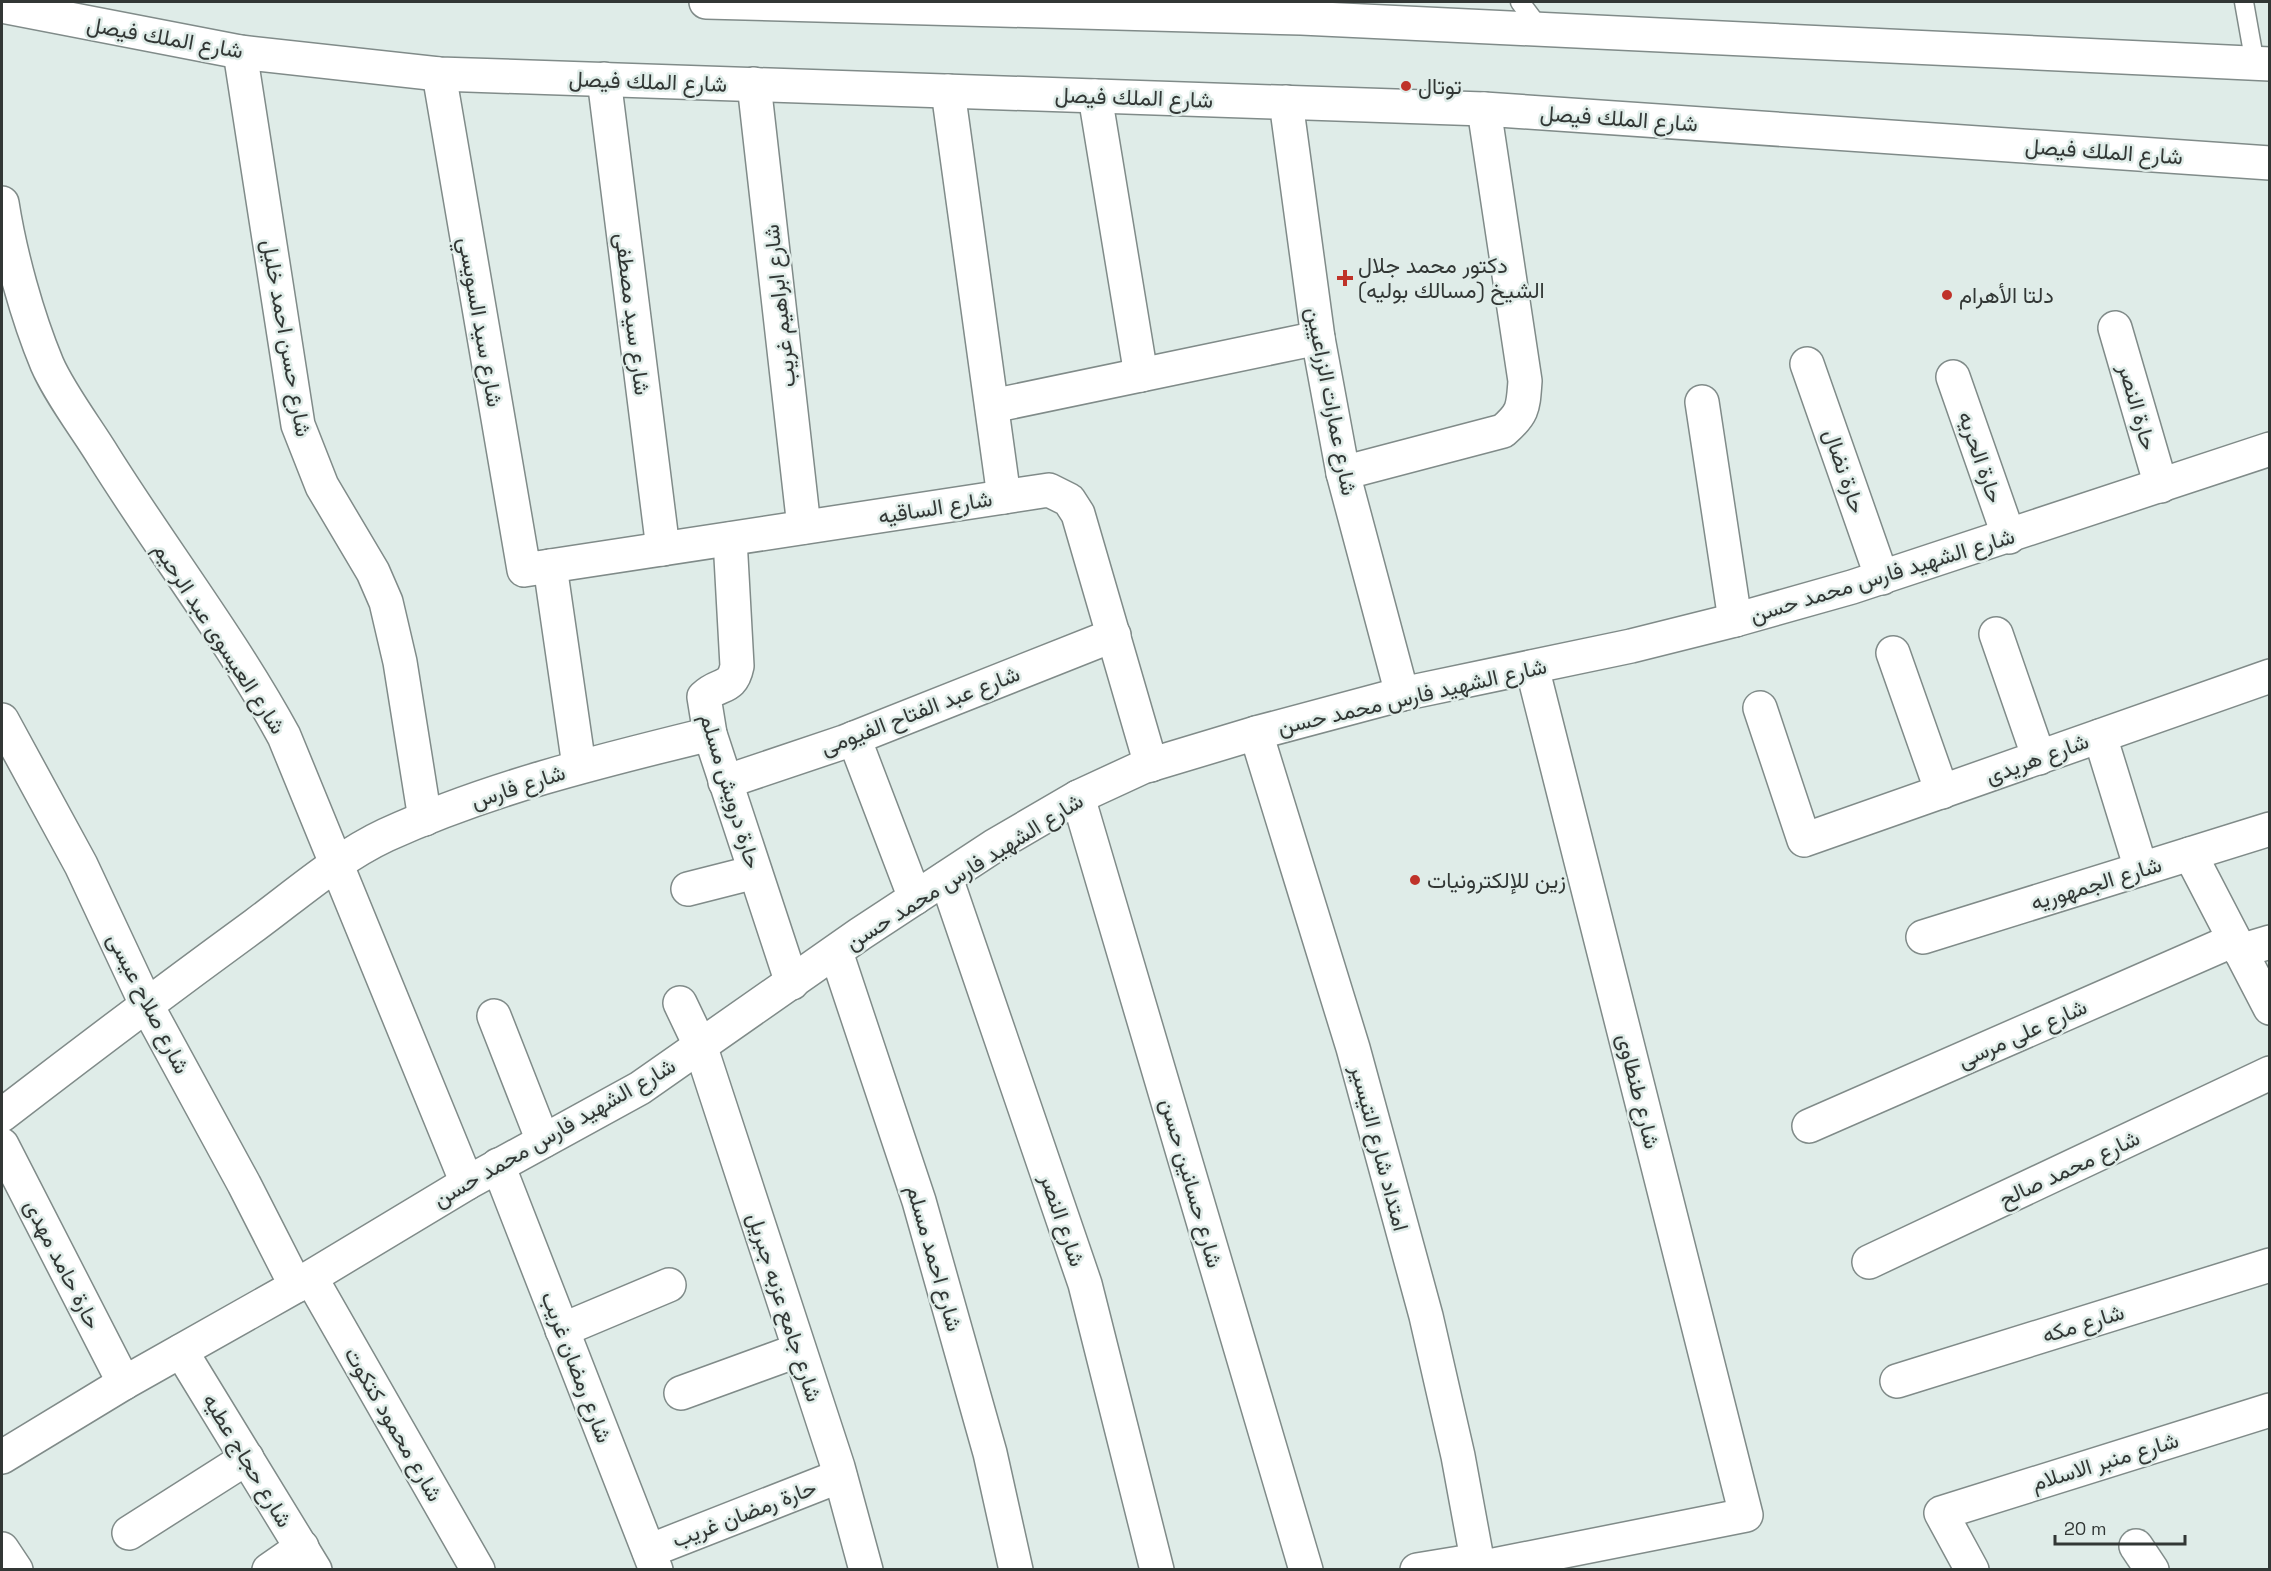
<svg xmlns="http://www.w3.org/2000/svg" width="2271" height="1571" font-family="'Space Grotesk',Vazirmatn,sans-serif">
<rect width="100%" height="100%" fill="#dfece8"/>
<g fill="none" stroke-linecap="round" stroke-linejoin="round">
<defs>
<g id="lane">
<polyline points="1520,2 1541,30"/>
<polyline points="2244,2 2255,64"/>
</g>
<g id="street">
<polyline points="240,52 298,425 322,486 373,572 386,602 400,662 425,819"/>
<polyline points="439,74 524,570 1049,490 1069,500 1078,514 1151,765"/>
<polyline points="604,79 663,549"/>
<polyline points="754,84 804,527"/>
<polyline points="948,91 1004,497"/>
<polyline points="1095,96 1141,375"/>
<polyline points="1286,102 1318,338 1343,473 1402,694"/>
<path d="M2,203C10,254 27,316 47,364C60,394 87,429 104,457C163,551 231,639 284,736L467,1183"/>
<polyline points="2115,328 2161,486"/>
<polyline points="1807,364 1882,578"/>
<polyline points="1953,377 2009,537"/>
<polyline points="1702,402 1735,620"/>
<polyline points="992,406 1318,338"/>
<path d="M1343,473L1503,431C1524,413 1523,407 1525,381L1484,109"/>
<path d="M730,539L737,666C732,691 719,682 704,697L710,734L792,983"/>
<polyline points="550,566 579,766"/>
<polyline points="1996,634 2039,758"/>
<polyline points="1893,653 1942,792"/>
<polyline points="1760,708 1804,840 2270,676"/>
<polyline points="2,720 81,865 146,1004 244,1184 296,1286"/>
<polyline points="1256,733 1353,1048 1426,1316 1458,1456 1479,1570"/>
<polyline points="2100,736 2141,869"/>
<polyline points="854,738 915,898"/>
<polyline points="725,782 844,742 1114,635"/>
<polyline points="1078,797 1306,1570"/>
<polyline points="2190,854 2270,1008"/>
<polyline points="946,878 1085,1284 1157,1570"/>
<polyline points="688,889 755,872"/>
<polyline points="1923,937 2270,829"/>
<polyline points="2240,951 2270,942"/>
<polyline points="836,952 919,1201 990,1453 1016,1570"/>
<polyline points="680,1003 700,1045 838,1467 866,1570"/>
<polyline points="494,1016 543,1141"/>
<path d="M2,1115C85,1051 170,987 255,925C297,894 339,857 386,835C489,788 600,761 710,734"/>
<polyline points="1809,1126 2234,940"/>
<polyline points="2,1145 124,1383"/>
<polyline points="498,1165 656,1570"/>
<polyline points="1869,1262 2270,1073"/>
<polyline points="311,1278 478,1570"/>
<polyline points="562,1330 669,1285"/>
<polyline points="181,1351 315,1570"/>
<polyline points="1897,1381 2270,1265"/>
<polyline points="681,1393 799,1350"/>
<polyline points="2,1457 124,1383 296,1286 467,1183 640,1088 860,934 994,846 1078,797 1143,767 1256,733 1402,694 1631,646 1735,620 1852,587 2270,449"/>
<polyline points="129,1533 247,1458"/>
<polyline points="2136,1546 2152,1570"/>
<polyline points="2,1549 16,1570"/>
<polyline points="649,1551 840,1476"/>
<polyline points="1479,1568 1746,1515 1532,667"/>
<polyline points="269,1570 302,1547"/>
<polyline points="1417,1570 1478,1560"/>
<polyline points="1972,1570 1941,1513 2270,1410"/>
</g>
<g id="primary">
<polyline points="706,2 1301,18 2270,64"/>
<polyline points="2,6 240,52 439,74 1484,109 2270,163"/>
</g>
</defs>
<use href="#lane" stroke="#808b89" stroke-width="21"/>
<use href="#street" stroke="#808b89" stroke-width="36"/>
<use href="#primary" stroke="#808b89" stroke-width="36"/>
<use href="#lane" stroke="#fff" stroke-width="18"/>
<use href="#street" stroke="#fff" stroke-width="33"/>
<use href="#primary" stroke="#fff" stroke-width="33"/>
</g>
<g fill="#bf3229" stroke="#dfece8" stroke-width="2">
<circle cx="1406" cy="86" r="6"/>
<path d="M1342 269h6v6h6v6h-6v6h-6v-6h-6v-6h6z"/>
<circle cx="1947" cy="295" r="6"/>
<circle cx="1415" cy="880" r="6"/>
</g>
<g text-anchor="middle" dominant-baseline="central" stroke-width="5" stroke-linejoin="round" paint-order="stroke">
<g font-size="22" fill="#323735" stroke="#dfece8">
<text transform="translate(165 37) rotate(10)">شارع الملك فيصل</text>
<text transform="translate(648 81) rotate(2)">شارع الملك فيصل</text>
<text transform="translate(1134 97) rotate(2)">شارع الملك فيصل</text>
<text transform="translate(1619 118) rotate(4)">شارع الملك فيصل</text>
<text transform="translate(2104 151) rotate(4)">شارع الملك فيصل</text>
<text transform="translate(779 306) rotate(-96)">شارع ابراهيم غريب</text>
<text transform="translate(633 314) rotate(83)">شارع سيد مصطفى</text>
<text transform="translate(481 322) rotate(80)">شارع سيد السويسي</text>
<text transform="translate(287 338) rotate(80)">شارع حسن احمد خليل</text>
<text transform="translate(1332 401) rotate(79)">شارع عمارات الزراعيين</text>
<text transform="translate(2138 407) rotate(74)">حارة النصر</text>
<text transform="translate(1981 457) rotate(71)">حارة الحريه</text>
<text transform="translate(1845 471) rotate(71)">حارة نضال</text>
<text transform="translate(935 507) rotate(-9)">شارع الساقيه</text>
<text transform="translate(1882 575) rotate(-17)">شارع الشهيد فارس محمد حسن</text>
<text transform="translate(220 638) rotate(57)">شارع العيسوى عبد الرحيم</text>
<text transform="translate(1412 696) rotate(-13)">شارع الشهيد فارس محمد حسن</text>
<text transform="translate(920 710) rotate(-21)">شارع عبد الفتاح الفيومى</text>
<text transform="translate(2037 758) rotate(-20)">شارع هريدى</text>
<text transform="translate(518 786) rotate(-18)">شارع فارس</text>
<text transform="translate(731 791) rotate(73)">حارة درويش مسلم</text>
<text transform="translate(964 871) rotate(-32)">شارع الشهيد فارس محمد حسن</text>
<text transform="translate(2096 883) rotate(-17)">شارع الجمهوريه</text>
<text transform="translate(149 1003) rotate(63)">شارع صلاح عيسى</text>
<text transform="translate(2022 1033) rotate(-24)">شارع على مرسى</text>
<text transform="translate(1639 1091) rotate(76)">شارع طنطاوى</text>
<text transform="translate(554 1132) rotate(-30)">شارع الشهيد فارس محمد حسن</text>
<text transform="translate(1380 1148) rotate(75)">امتداد شارع التيسير</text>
<text transform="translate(2069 1168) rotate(-25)">شارع محمد صالح</text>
<text transform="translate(1192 1183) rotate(74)">شارع حسانين حسن</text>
<text transform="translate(1063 1220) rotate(71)">شارع النصر</text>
<text transform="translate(935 1258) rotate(74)">شارع احمد مسلم</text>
<text transform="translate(63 1264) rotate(63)">حارة حامد مهدى</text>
<text transform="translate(785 1307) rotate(72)">شارع جامع عزبه جبريل</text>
<text transform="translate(2083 1323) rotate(-17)">شارع مكه</text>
<text transform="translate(577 1367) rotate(69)">شارع رمضان غريب</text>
<text transform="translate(394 1424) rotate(60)">شارع محمود كتكوت</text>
<text transform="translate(248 1460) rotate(59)">شارع حجاج عطيه</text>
<text transform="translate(2105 1461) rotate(-17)">شارع منبر الاسلام</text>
<text transform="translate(744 1513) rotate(-21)">حارة رمضان غريب</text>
</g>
<g font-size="22" fill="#323735" stroke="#dfece8" text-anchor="start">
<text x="1418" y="86">توتال</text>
<text x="1358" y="265">دكتور محمد جلال<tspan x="1358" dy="25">الشيخ (مسالك بوليه)</tspan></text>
<text x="1959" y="295">دلتا الأهرام</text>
<text x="1427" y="880">زين للإلكترونيات</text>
</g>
</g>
<rect width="2271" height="1571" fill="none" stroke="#323735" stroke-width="6"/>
<path d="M2055 1535v9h130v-9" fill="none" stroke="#323735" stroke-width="3"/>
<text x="2064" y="1535" font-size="18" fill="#323735" stroke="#dfece8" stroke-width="4.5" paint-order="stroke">20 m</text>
</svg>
